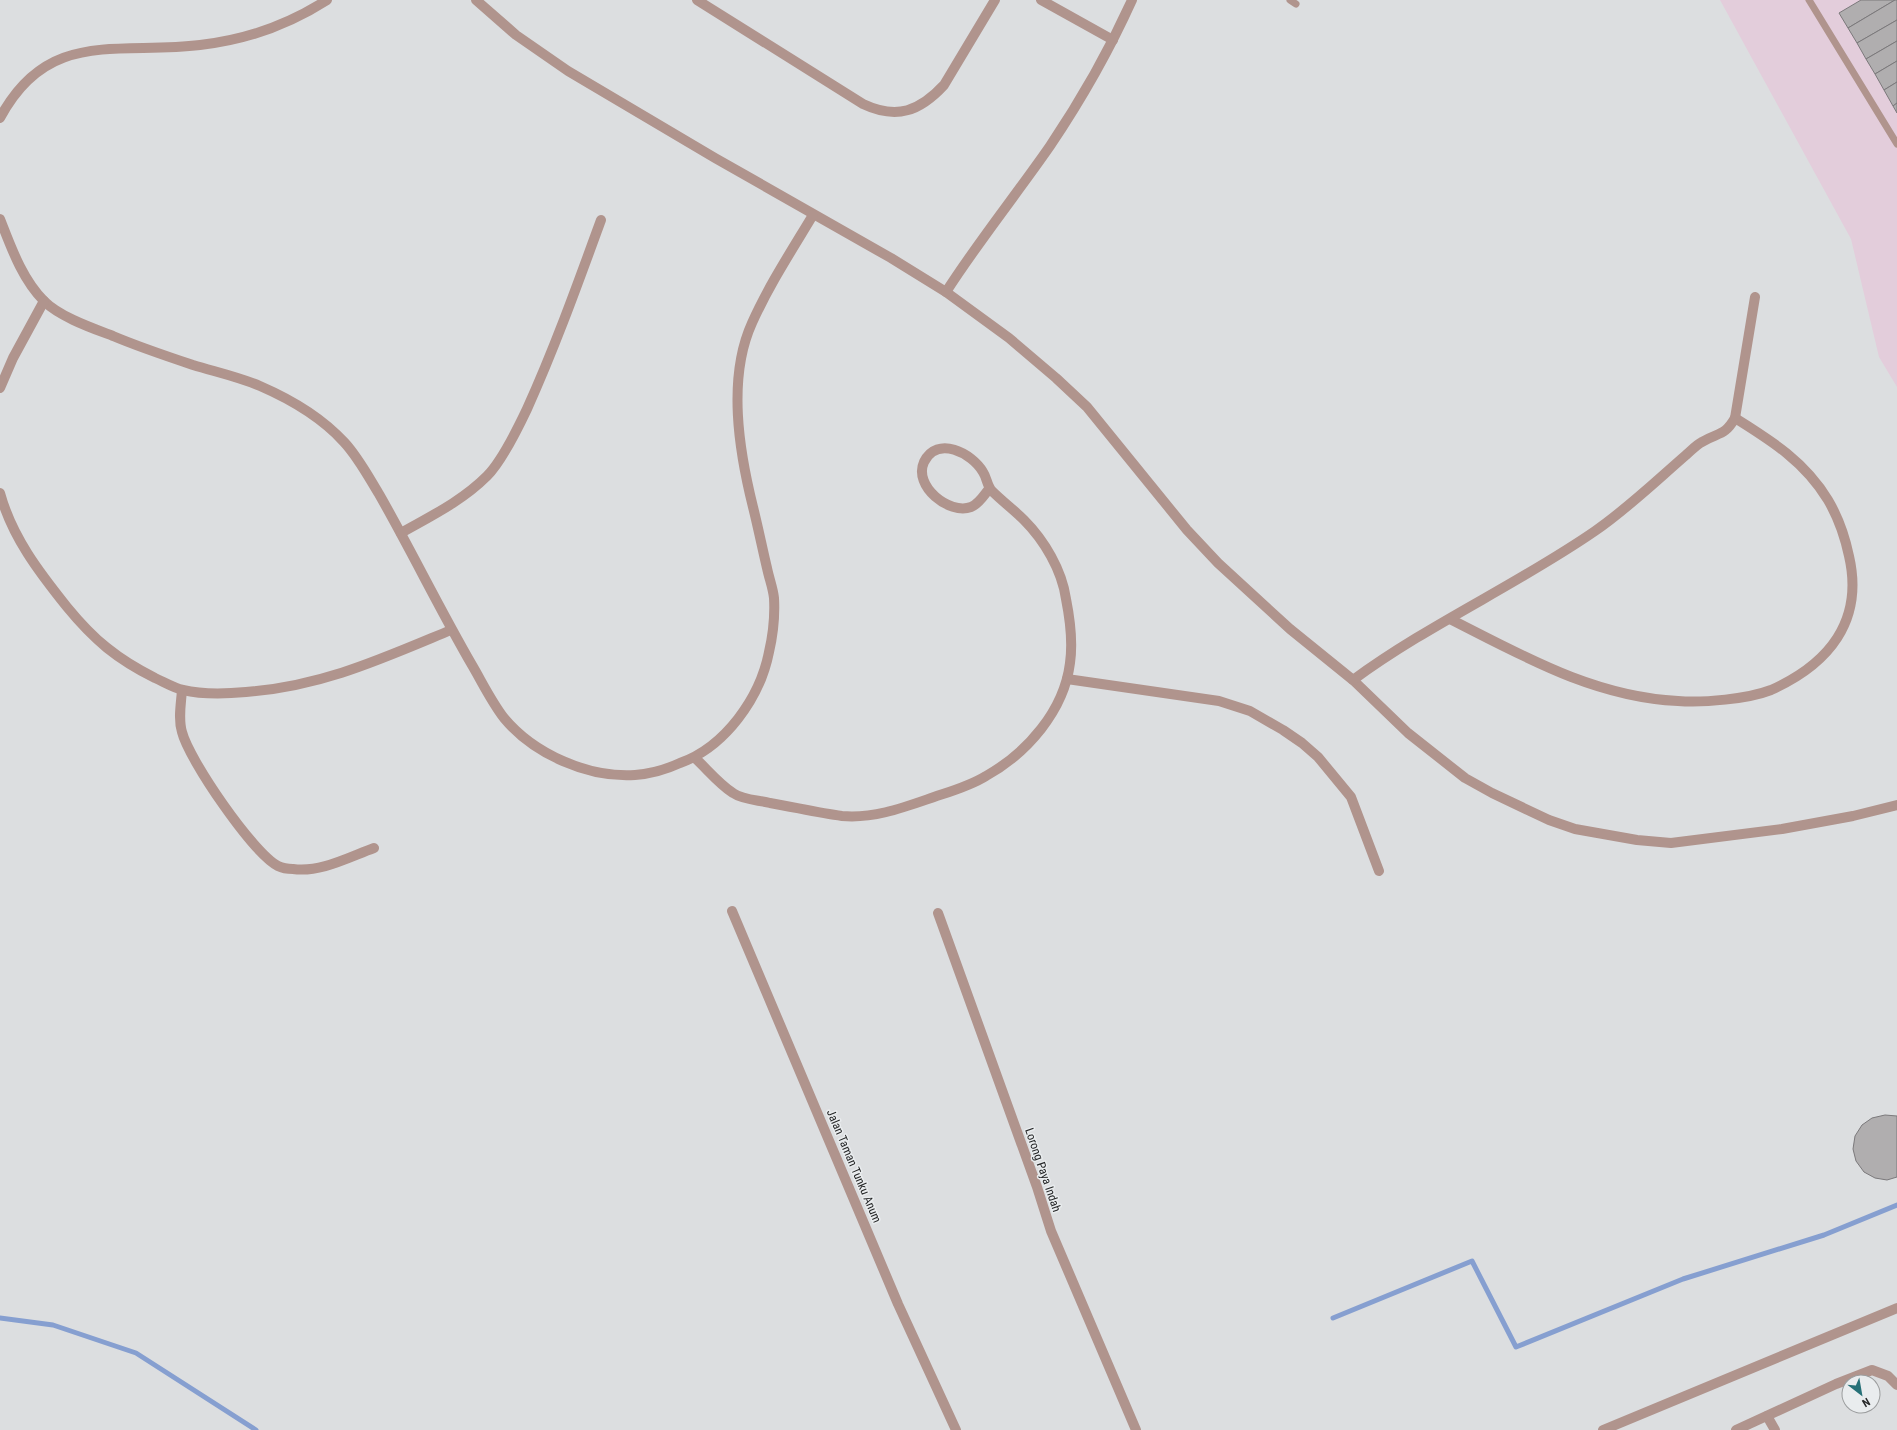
<svg xmlns="http://www.w3.org/2000/svg" width="1897" height="1430" font-family="'Roboto Condensed',sans-serif">
<rect width="100%" height="100%" fill="#dcdee0"/>
<polygon fill="#e3cddb" points="1720,0 1897,0 1897,387 1879,357 1851,239"/>
<g fill="none" stroke-linecap="round" stroke-linejoin="round">
<g stroke="#869fd0" stroke-width="5">
<polyline points="0,1318 53,1325 136,1353 256,1430"/>
<polyline points="1333,1318 1472,1261 1516,1347 1683,1279 1824,1235 1897,1205"/>
</g>
</g>
<g fill="#b0aeaf" stroke="#7b797b">
<polygon points="1861,0 1895,0 1848,28 1839,13"/>
<polygon points="1895,0 1897,0 1897,20 1857,43 1848,28"/>
<polygon points="1897,20 1897,41 1866,59 1857,43"/>
<polygon points="1897,41 1897,61 1875,74 1866,59"/>
<polygon points="1897,61 1897,82 1884,90 1875,74"/>
<polygon points="1897,82 1897,103 1893,106 1884,90"/>
<polygon points="1897,103 1897,113 1893,106"/>
<polygon points="1885,1115 1897,1116 1897,1177 1887,1180 1875,1178 1864,1172 1856,1161 1853,1149 1855,1136 1862,1125 1872,1118"/>
</g>
<g fill="none" stroke-linecap="round" stroke-linejoin="round">
<g stroke="#b0948d" stroke-width="7">
<polyline points="1290,0 1296,4"/>
<polyline points="1809,0 1897,144"/>
</g>
<g stroke="#b0948d" stroke-width="10">
<polyline points="476,0 516,35 568,71 715,158 891,258 946,292 1009,338 1056,378 1087,407 1187,530 1218,563 1290,629 1353,680 1408,733 1465,778 1492,793 1549,820 1575,829 1637,840 1671,843 1782,829 1853,816 1897,805"/>
<path d="M697,0L863,104C897,120 920,111 944,85L995,0"/>
<polyline points="1041,0 1113,40"/>
<path d="M0,118C48,28 118,55 200,45C245,40 288,25 327,0"/>
<path d="M0,219C11,247 22,279 44,301C60,317 92,328 113,336C139,347 166,356 193,365C216,372 239,377 260,386C290,399 322,418 344,442C358,457 368,476 379,494C411,550 439,608 472,665C482,682 491,701 504,718C534,754 588,778 635,775C650,774 667,769 680,763C725,747 760,698 769,652C773,635 775,616 774,598C773,588 769,578 767,568C762,547 758,527 753,507C739,451 727,378 752,323C769,285 792,250 813,215"/>
<path d="M946,292C978,242 1016,195 1050,146C1081,100 1109,51 1132,0"/>
<polyline points="0,388 13,358 44,301"/>
<path d="M0,493C12,537 39,572 67,607C94,640 117,659 155,678C164,682 174,688 183,690C204,695 225,694 246,692C323,686 381,659 451,630"/>
<path d="M401,533C431,516 462,501 487,476C502,461 518,428 527,409C555,347 578,283 601,220"/>
<path d="M1450,619C1523,656 1594,697 1678,701C1703,703 1748,699 1771,690C1829,664 1864,621 1849,556C1845,537 1838,517 1828,500C1805,462 1772,441 1735,418"/>
<polyline points="1067,679 1219,701 1250,711 1283,730 1302,743 1318,757 1351,797 1379,871"/>
<path d="M1353,680C1429,624 1517,585 1595,531C1627,509 1656,481 1686,455C1691,451 1696,445 1702,442C1718,432 1724,437 1735,418L1755,297"/>
<path d="M182,690C181,704 178,719 182,732C189,760 253,853 278,866C282,868 289,869 293,869C320,873 349,857 374,848"/>
<path d="M695,758C707,769 719,784 733,793C743,800 759,800 770,803C794,807 818,813 842,816C874,819 905,807 934,797C952,791 970,786 986,776C1027,753 1064,711 1070,663C1073,642 1070,619 1066,599C1062,570 1044,540 1024,520C1014,510 1002,501 992,491C987,486 987,478 983,472C972,453 937,435 924,462C913,486 949,515 971,507C979,504 984,495 989,489"/>
<polyline points="732,911 898,1304 956,1430"/>
<polyline points="938,913 1037,1187 1051,1231 1136,1430"/>
<polyline points="1767,1416 1775,1430"/>
<polyline points="1603,1430 1897,1308"/>
<polyline points="1736,1430 1836,1384 1872,1370 1888,1376 1897,1385"/>
</g>
</g>
<g text-anchor="middle" dominant-baseline="central" stroke-width="3" stroke-linejoin="round" paint-order="stroke">
<g font-size="12" fill="#252627" stroke="#e9ecee">
<text transform="translate(854 1166) rotate(67)">Jalan Taman Tunku Anum</text>
<text transform="translate(1043 1170) rotate(71)">Lorong Paya Indah</text>
</g>
</g>
<g transform="translate(1861 1394) rotate(149)"><circle r="19" fill="#e9ecee" stroke="#9b9d9e"/>
<path d="M0-3L7 15L0 10L-7 15Z" fill="#267077"/>
<text y="-6" font-size="11" font-weight="bold" text-anchor="middle" fill="#252627">N</text>
</g>
</svg>
